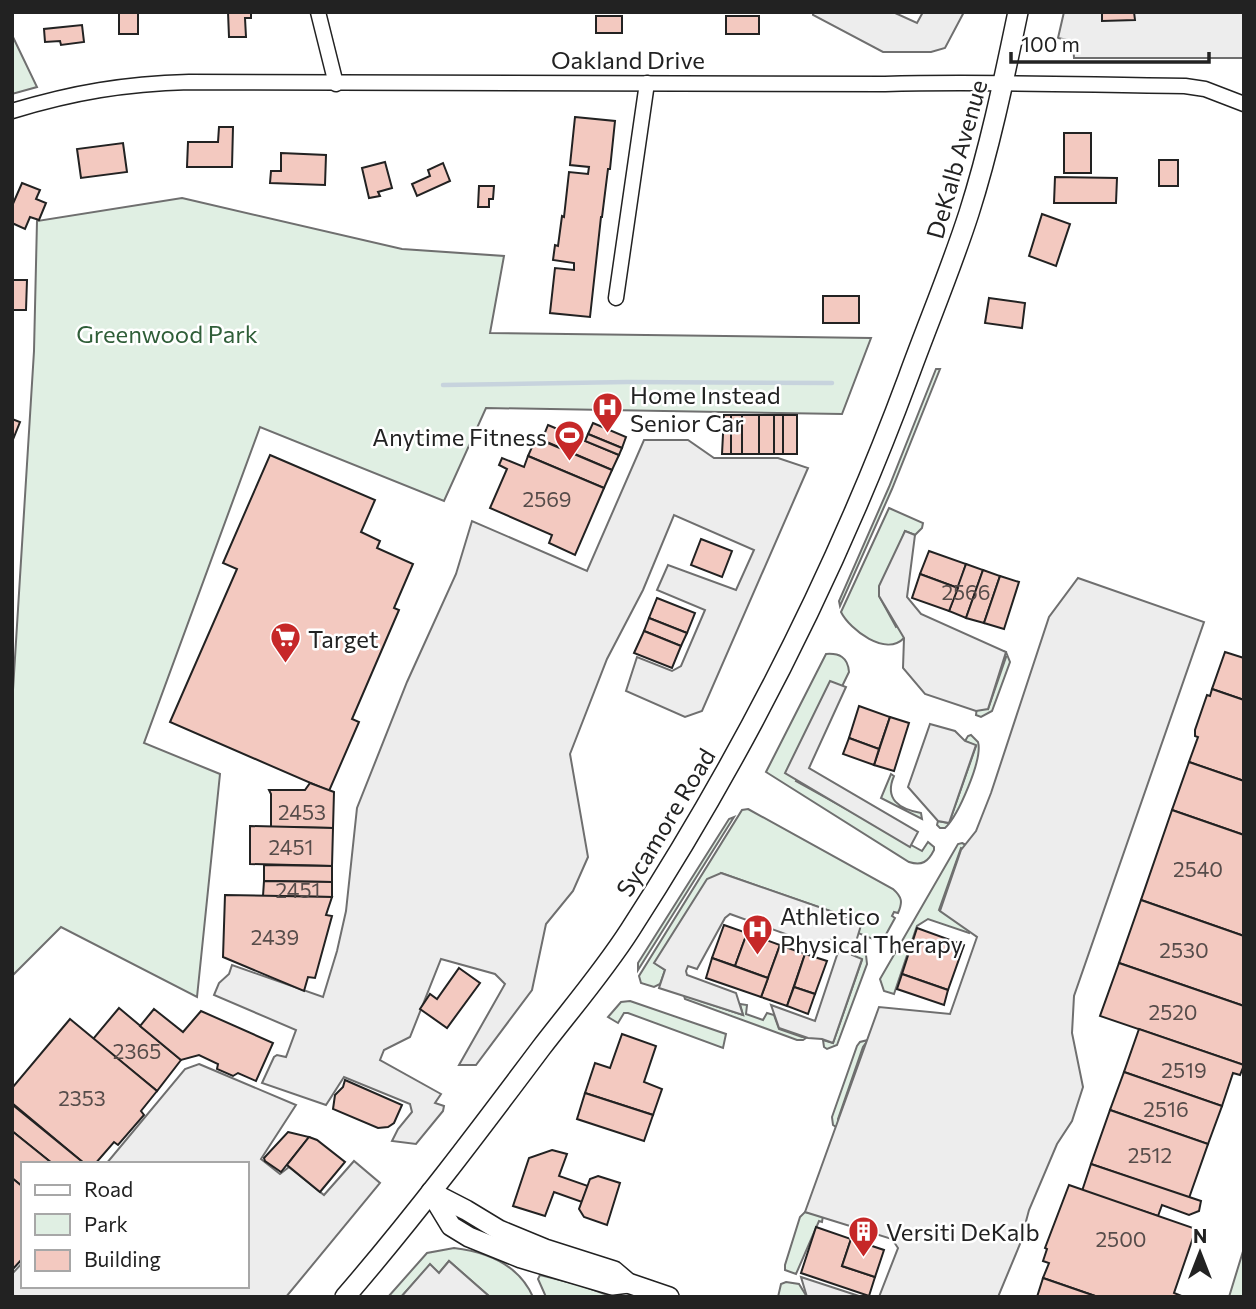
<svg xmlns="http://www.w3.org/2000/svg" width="1256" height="1309" font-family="Commissioner,sans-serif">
<rect width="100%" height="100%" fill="#fff"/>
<g fill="#e0efe3" stroke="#6f6f6f" stroke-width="2">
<polygon points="12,35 37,87 12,94"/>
<polygon points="182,198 402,249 504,256 490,333 871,338 842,414 486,408 444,501 260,427 144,743 220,774 197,997 61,927 12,976 12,706 34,351 37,221"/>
<polygon points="936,369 940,369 892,489 840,606 839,601 889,487"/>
<path d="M889,508L923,523L922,528L915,535L905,531L879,596L896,627L905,622L904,638C886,657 850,630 841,612Z"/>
<polygon points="999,650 1006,652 1010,662 992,711 981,717 976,715 977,707 988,709 1006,657 996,653"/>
<path d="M826,654C839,653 848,657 849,672L796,781L922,851L928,842L934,847V850C928,862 922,866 909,862L766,772Z"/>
<path d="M971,735L978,742C983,759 958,816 945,828H940L937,825L938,821L949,823L976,746L965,741L968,736Z"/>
<path d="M891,774L894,776C884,799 899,809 921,813L922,819L881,798Z"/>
<path d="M748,809L893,889C902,897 903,902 898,913L894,912L892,916L895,918L884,938L873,939L858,933L861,922L721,873L655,963L665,970L660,984L654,987L641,983L639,976L742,810Z"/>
<polygon points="734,817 638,970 638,963 729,819"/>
<polygon points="962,843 970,847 966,850 961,848 939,910 971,924 969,933 928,919 917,926 894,994 884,991 880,979 958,844"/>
<polygon points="854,951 861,952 866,955 867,964 837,1045 827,1049 824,1047 823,1040 833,1043 862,960 854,956"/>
<polygon points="693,986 700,1001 743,1015 740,1004 747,1005 746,1014 763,1020 767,1013 774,1015 779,1029 802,1037 809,1036 803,1040 797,1040 685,999 684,996"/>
<polygon points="630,1001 726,1034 723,1048 628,1013 624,1013 618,1023 608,1017 621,1002"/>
<polygon points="868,1040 863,1047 838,1119 839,1129 833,1125 832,1117 857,1046 860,1042"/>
<polygon points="805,1212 823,1216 822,1222 819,1221 796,1274 785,1270 785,1265 800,1217"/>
<path d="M454,1248C487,1252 519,1265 533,1297H490L449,1261L439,1273L430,1265L401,1297H388L427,1253Z"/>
<polygon points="1244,1248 1244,1297 1229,1297"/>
<polygon points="540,1275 580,1285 613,1297 546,1297 538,1279"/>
<polygon points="786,1282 799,1284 807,1297 778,1297 781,1284"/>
</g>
<g fill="#ededed" stroke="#6f6f6f" stroke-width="2">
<polygon points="813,12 893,12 917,23 923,12 964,12 945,48 931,52 883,52 813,15"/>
<polygon points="1064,12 1244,12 1244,58 1074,58 1073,41 1058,38"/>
<polygon points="644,440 688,440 714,458 778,458 808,468 702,711 685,717 626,691 637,657 672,671 681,666 705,610 657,590 668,565 736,590 754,550 674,515 643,590 607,659 570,754 588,857 573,891 546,924 532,990 476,1065 459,1065 505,984 495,974 441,959 410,1037 384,1050 380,1060 441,1094 435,1103 444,1106 443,1111 416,1144 392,1141 398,1129 412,1112 410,1104 344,1077 326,1105 262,1083 274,1057 277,1055 286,1057 296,1030 214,995 219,983 229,974 232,965 323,997 337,951 346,911 357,808 407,682 456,574 472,521 587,571"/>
<polygon points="905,531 915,535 907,597 921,614 1006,652 988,709 976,711 925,694 903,668 904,638 879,596 879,586"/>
<polygon points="1078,578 1204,622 1074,996 1072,1033 1083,1087 1072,1121 1057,1144 1029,1210 1020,1244 998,1297 879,1297 898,1248 892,1239 805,1212 879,1007 950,1014 977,937 940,911 961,850 976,831 991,793 1049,617"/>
<polygon points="830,681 846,687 809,768 918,832 910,847 785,773"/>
<polygon points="930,724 955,731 965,741 976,745 949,823 938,821 908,787"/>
<polygon points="721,873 862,922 852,955 862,959 833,1043 822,1039 808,1038 779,1028 771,1005 815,1021 840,946 833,939 830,940 827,949 730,914 725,918 697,969 688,966 686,971 687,975 736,993 743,1015 659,988 665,970 654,963 707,879"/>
<polygon points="199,1064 296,1105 261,1159 280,1174 289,1167 324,1195 354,1161 380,1183 286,1297 16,1297 12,1295 12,1274 23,1262 23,1286 247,1286 247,1164 106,1164 185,1069"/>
<polygon points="449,1261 490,1297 401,1297 430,1264 439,1273"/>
<polygon points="801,1277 862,1297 807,1297"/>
</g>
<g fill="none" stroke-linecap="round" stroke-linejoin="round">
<polyline stroke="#c7d3dd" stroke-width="4.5" points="443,385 627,382 832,383"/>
</g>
<g fill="#f3c9c0" stroke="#222" stroke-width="2">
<rect x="119" y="12" width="19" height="22"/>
<polygon points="228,12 251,12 251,18 245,18 246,37 229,37"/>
<polygon points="1102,12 1134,12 1135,20 1102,21"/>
<rect x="596" y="16" width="26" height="17"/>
<rect x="726" y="16" width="33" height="18"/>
<polygon points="82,25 84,42 61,45 60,41 45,42 44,29"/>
<polygon points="575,117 615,121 610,169 608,169 602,217 601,217 590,317 550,313 555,268 574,270 574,263 553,260 555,245 558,246 562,216 564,217 569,172 588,174 589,167 570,165"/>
<polygon points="219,127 233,127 232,167 187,167 188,142 218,142"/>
<rect x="1064" y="133" width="27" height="40"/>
<polygon points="123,143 127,172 81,178 77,149"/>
<polygon points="281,153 326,155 325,185 270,183 271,171 281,171"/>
<rect x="1159" y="160" width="19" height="26"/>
<polygon points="385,162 392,188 378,192 380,196 369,198 362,168"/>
<polygon points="443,163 450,181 417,196 412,184 430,176 428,170"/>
<polygon points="1055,177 1117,178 1116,203 1054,203"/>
<polygon points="22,183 40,190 36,199 46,203 39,220 30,217 25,229 12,223 12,206"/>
<polygon points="479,186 494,186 493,199 489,199 489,207 478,207"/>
<polygon points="1042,214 1070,224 1056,266 1029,256"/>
<polygon points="12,280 27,280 26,310 12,310"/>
<rect x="823" y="296" width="36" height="27"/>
<polygon points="989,298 1025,303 1022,328 985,323"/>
<polygon points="724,415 731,415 731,454 722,454"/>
<rect x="731" y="415" width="11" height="39"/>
<rect x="742" y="415" width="17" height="39"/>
<rect x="759" y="415" width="15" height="39"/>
<rect x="774" y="415" width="9" height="39"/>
<rect x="783" y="415" width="14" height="39"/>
<polygon points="12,419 20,422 12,442"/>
<polygon points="593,423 626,437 622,448 588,434"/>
<polygon points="548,425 619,455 612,470 542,440"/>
<polygon points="588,434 622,448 619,455 585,441"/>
<polygon points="536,438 612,470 604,488 528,456"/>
<polygon points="270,455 375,500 361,532 380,541 377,548 413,564 394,608 399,610 352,719 359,722 329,791 170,722 237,569 223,563"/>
<polygon points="528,456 604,488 575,555 549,543 552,535 490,508 507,469 499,465 502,458 524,467"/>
<polygon points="701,539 732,551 722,577 691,565"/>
<polygon points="929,551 966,564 958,588 920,574"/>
<polygon points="966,564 983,570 966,618 949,611"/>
<polygon points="983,570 1000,576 984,623 966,618"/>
<polygon points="920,574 958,588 949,611 912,598"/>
<polygon points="1000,576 1019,582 1004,629 984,623"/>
<polygon points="657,598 695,613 687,633 649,618"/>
<polygon points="649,618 687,633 681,646 644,631"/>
<polygon points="644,631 681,646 672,668 634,653"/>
<polygon points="1225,652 1244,658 1244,700 1212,689"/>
<polygon points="1212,689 1244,700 1244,781 1189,762 1198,737 1195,736 1195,730 1207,695 1210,696"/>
<polygon points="859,706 890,717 879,749 849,738"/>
<polygon points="890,717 909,723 894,771 874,765"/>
<polygon points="849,738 879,749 874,765 843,754"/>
<polygon points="1189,762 1244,781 1244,835 1172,810"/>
<polygon points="310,783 334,792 333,828 271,827 271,794 269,790 305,790"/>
<polygon points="1172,810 1244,835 1244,936 1141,900"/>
<polygon points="250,826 333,828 332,866 250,864"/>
<polygon points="264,865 332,866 332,882 264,881"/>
<polygon points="264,881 332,882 332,897 263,896"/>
<polygon points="225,895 332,897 326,915 332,916 315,978 308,977 304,991 223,957"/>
<polygon points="1141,900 1244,936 1244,1006 1119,963"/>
<polygon points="724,925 747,933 735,966 712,958"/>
<polygon points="917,928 964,945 948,990 902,974"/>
<polygon points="747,933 780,945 768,978 735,966"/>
<polygon points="780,945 805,954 787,1006 761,997"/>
<polygon points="805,954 827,961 815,994 794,987"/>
<polygon points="712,958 768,978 761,997 706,978"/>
<polygon points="1119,963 1244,1006 1244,1065 1100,1016"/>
<polygon points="459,968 480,983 447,1028 420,1009 430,994 437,999"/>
<polygon points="902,974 948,990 944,1005 897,989"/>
<polygon points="794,987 815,994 808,1014 787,1006"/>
<polygon points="119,1008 181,1060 157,1091 93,1039"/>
<polygon points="154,1009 183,1032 201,1011 273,1043 256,1081 238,1073 233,1076 217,1069 218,1064 199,1055 181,1060 140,1026"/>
<polygon points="70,1019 157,1091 141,1111 144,1115 118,1145 114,1142 95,1164 85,1164 12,1103 12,1088"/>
<polygon points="1139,1029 1244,1065 1240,1075 1233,1073 1222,1106 1124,1072"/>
<polygon points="622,1034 656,1046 644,1082 662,1089 653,1115 585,1093 595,1063 610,1068"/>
<polygon points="1124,1072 1222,1106 1208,1144 1110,1110"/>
<polygon points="345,1080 402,1105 394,1123 388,1127 378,1128 333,1109 335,1095 343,1087"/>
<polygon points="585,1093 653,1115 644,1141 577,1119"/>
<polygon points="14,1106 85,1164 53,1164 12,1131 12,1109"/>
<polygon points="1110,1110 1208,1144 1189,1198 1091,1164"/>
<polygon points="12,1131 53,1164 23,1164 23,1187 12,1178"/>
<polygon points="288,1132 309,1137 281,1172 265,1161 264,1158"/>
<polygon points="309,1137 317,1140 345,1162 320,1192 287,1165"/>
<polygon points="552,1150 567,1154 559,1176 588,1186 582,1202 554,1192 545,1216 513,1206 529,1158"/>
<polygon points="1091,1164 1201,1201 1199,1211 1189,1215 1162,1205 1158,1216 1082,1191"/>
<polygon points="598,1176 620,1183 607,1225 584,1217 579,1209 590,1179"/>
<polygon points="12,1178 23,1187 23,1258 12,1270"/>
<polygon points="1069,1185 1196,1229 1174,1293 1184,1297 1098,1297 1043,1278 1049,1263 1043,1261 1047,1249 1045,1248"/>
<polygon points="816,1227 851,1239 842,1266 875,1277 869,1296 801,1273"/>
<polygon points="851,1239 884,1250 875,1277 842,1266"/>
<polygon points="1043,1278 1098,1297 1037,1297"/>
</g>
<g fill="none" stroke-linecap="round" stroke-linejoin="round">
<defs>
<g id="minor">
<polyline points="318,12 336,84"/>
<path d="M12,111C75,92 124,84 189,82L885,84C985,81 1085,85 1185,86L1205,89L1244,104"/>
<polyline points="616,298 647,83"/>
</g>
<g id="major">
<polyline points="431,1192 466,1210 499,1230 545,1249 614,1271 628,1283 669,1297"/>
<polyline points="431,1193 451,1226 469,1237 521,1258 612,1285 628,1283"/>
<path d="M345,1297C414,1217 478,1132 541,1048C571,1009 603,972 630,930C742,757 836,572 908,378C928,323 951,269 969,213C990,147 1004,79 1018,12"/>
</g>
</defs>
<use href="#minor" stroke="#222" stroke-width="17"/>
<use href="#major" stroke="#222" stroke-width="22"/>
<use href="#minor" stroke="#fff" stroke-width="14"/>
<use href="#major" stroke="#fff" stroke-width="19"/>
</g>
<defs>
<symbol id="hospital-pin" viewBox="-11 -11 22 30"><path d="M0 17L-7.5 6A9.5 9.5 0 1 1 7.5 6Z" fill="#c62828" stroke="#fff"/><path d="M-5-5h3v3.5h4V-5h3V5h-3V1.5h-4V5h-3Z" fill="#fff"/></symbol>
<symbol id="stadium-pin" viewBox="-11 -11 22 30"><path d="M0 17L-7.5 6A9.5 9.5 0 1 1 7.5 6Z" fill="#c62828" stroke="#fff"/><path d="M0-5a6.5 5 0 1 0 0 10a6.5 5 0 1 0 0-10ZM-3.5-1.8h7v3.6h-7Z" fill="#fff"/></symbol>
<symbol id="supermarket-pin" viewBox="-11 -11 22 30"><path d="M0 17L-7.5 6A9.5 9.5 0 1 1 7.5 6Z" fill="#c62828" stroke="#fff"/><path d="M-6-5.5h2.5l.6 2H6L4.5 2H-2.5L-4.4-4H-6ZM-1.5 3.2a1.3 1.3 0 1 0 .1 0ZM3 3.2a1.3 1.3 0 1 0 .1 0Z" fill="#fff"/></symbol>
<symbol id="building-pin" viewBox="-11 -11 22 30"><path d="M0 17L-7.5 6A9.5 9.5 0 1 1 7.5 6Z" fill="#c62828" stroke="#fff"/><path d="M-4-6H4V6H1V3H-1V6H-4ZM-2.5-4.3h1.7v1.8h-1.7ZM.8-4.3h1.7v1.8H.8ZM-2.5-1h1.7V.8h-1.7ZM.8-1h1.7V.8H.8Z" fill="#fff"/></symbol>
</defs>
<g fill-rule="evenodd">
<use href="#hospital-pin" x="590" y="390" width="35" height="47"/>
<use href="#stadium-pin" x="552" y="418" width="35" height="47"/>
<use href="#supermarket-pin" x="268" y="620" width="35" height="47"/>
<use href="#hospital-pin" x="740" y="912" width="35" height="47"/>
<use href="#building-pin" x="846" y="1214" width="35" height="47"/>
</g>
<g text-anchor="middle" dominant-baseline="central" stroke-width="5" stroke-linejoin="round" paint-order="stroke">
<g font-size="21" fill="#564c4a">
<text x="547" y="498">2569</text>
<text x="966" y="591">2566</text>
<text x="302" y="811">2453</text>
<text x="291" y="846">2451</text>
<text x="1198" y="868">2540</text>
<text x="298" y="889">2451</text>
<text x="275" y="936">2439</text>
<text x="1184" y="949">2530</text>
<text x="1173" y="1011">2520</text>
<text x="137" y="1050">2365</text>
<text x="1184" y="1069">2519</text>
<text x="82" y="1097">2353</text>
<text x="1166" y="1108">2516</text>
<text x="1150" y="1154">2512</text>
<text x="1121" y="1238">2500</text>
</g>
<g font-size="24" fill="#222" stroke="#fff">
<text x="628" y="59">Oakland Drive</text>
<text transform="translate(956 159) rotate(-74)">DeKalb Avenue</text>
<text transform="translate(665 822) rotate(-59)">Sycamore Road</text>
</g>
<g font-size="24" fill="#2f5e38" stroke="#fff">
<text x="167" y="333">Greenwood Park</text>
</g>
<g font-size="24" fill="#222" stroke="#fff" text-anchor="start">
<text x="630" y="394">Home Instead<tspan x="630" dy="28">Senior Car</tspan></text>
<text x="547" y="436" text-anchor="end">Anytime Fitness</text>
<text x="308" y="638">Target</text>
<text x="780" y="915">Athletico<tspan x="780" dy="28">Physical Therapy</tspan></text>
<text x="886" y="1231">Versiti DeKalb</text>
</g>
</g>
<rect width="1256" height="1309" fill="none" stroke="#222222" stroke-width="28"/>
<rect x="21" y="1162" width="228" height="126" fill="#ffffff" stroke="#a7a7a7" stroke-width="2"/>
<rect x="35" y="1185" width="35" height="10" fill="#ffffff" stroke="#a7a7a7" stroke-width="2"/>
<text x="84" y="1197" font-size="21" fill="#222222">Road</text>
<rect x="35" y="1214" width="35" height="21" fill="#e0efe3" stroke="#a7a7a7" stroke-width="2"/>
<text x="84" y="1232" font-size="21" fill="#222222">Park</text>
<rect x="35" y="1250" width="35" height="21" fill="#f3c9c0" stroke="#a7a7a7" stroke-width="2"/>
<text x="84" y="1267" font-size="21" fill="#222222">Building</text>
<g transform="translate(1200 1253)" stroke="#ffffff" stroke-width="5" paint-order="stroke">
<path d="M0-5L12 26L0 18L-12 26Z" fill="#222222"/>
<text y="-10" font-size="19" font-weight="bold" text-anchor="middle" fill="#222222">N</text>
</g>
<path d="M1011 52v10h198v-10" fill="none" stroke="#222222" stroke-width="3.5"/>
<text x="1021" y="52" font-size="21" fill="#222222" stroke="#ffffff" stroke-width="5" paint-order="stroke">100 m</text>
</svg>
